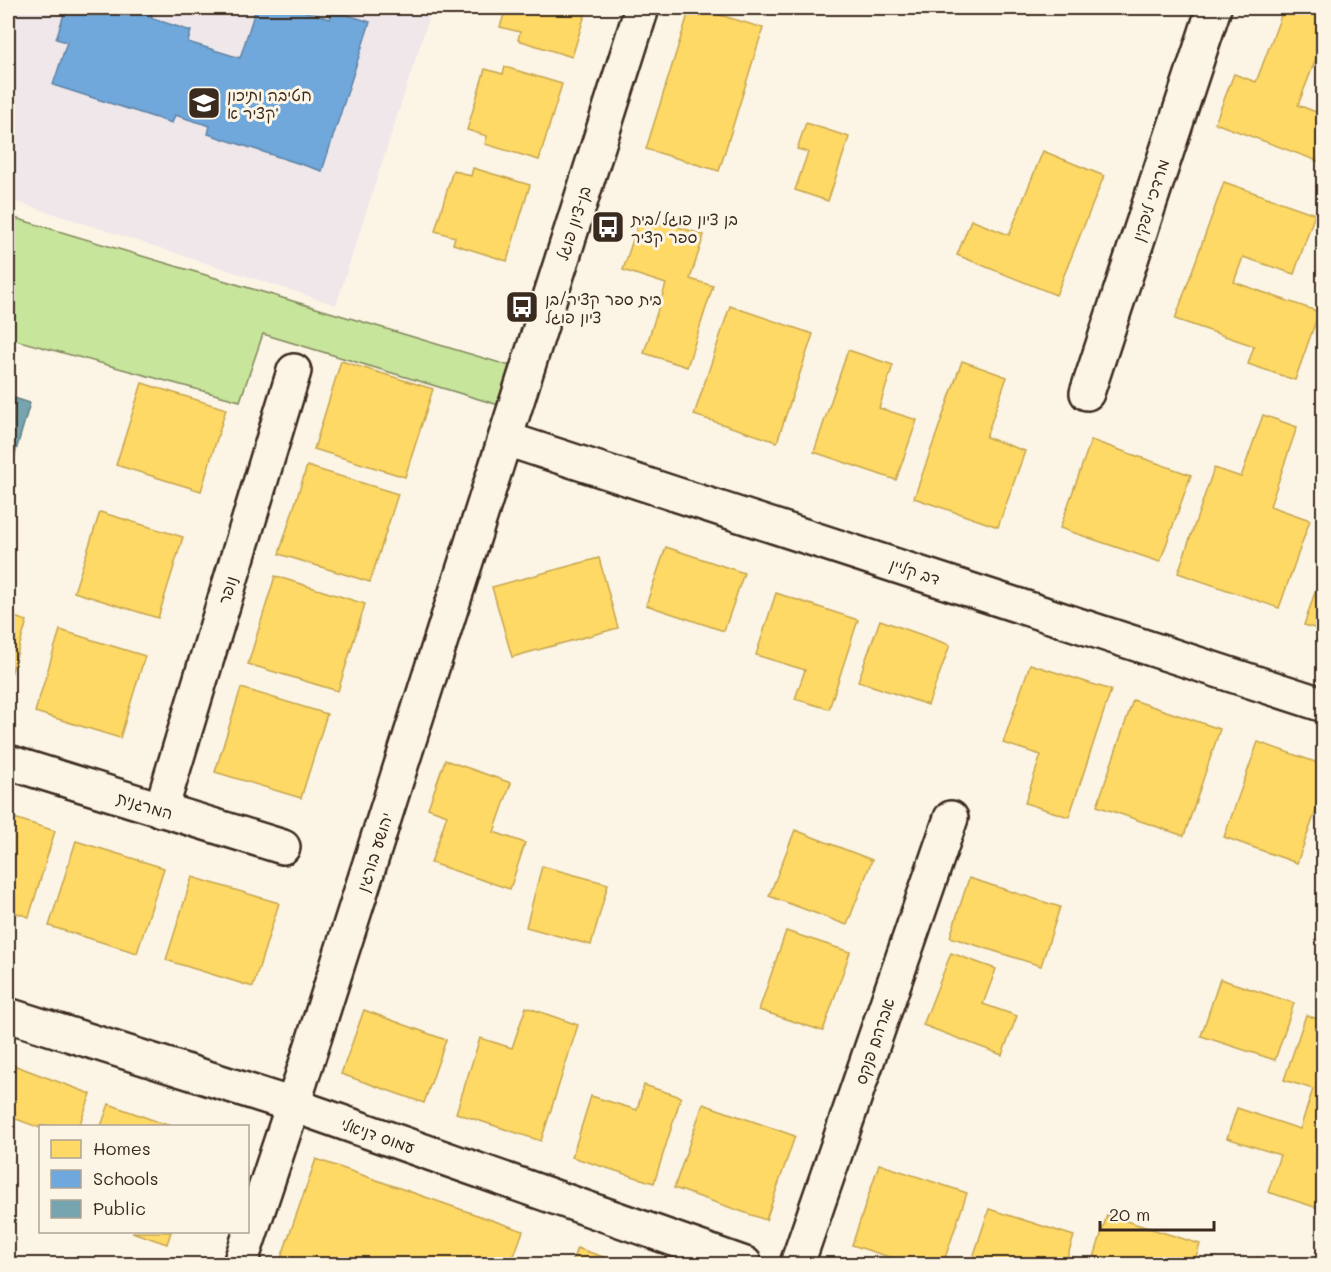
<svg xmlns="http://www.w3.org/2000/svg" width="1331" height="1272" font-family="Mali,'Playpen Sans Hebrew',sans-serif">
<rect width="100%" height="100%" fill="#fcf5e5"/>
<filter id="ink" filterUnits="userSpaceOnUse"><feTurbulence type="fractalNoise" baseFrequency=".0167" numOctaves="2"/><feDisplacementMap in="SourceGraphic" scale="12" xChannelSelector="R" yChannelSelector="G"/><feConvolveMatrix kernelMatrix="1 2 1 2 8 2 1 2 1" color-interpolation-filters="sRGB"/></filter>
<g filter="url(#ink)">
<polygon fill="#efe7ea" points="8,8 432,8 336,305 8,199"/>
<polygon fill="#c8e59c" stroke="#82885d" stroke-width="1.5" points="8,216 517,368 502,406 263,334 240,401 8,338"/>
<g fill="#ffd966" stroke="#c4a450" stroke-width="1.5">
<polygon points="506,8 587,8 572,57 518,40 520,32 500,27"/>
<polygon points="690,8 697,8 763,28 719,171 646,149"/>
<polygon points="1007,8 1033,8 1030,15"/>
<polygon points="1284,8 1324,8 1324,38 1298,105 1324,115 1323,163 1215,123 1234,74 1256,82"/>
<polygon points="505,67 562,84 539,160 485,144 487,136 467,130 485,69 503,74"/>
<polygon points="806,123 849,137 828,201 795,190 808,152 797,149"/>
<polygon points="1043,151 1104,176 1056,295 957,255 971,220 1009,235"/>
<polygon points="473,168 530,185 507,261 453,244 455,237 435,231 453,170 471,176"/>
<polygon points="1224,182 1315,214 1294,274 1243,257 1234,282 1319,312 1295,380 1248,364 1254,346 1175,319"/>
<polygon points="641,215 704,235 690,279 713,286 687,367 644,353 666,284 623,270"/>
<polygon points="730,306 813,334 777,442 694,415"/>
<polygon points="848,350 893,365 879,408 917,420 896,480 814,452"/>
<polygon points="341,361 433,389 405,477 314,449"/>
<polygon points="962,361 1007,377 986,437 1025,451 998,527 914,498"/>
<polygon points="142,383 226,409 201,491 116,465"/>
<polygon points="1263,415 1297,427 1270,506 1310,520 1279,608 1178,573 1214,468 1241,477"/>
<polygon points="1091,440 1191,475 1160,562 1060,528"/>
<polygon points="307,466 398,494 370,582 279,554"/>
<polygon points="100,512 183,537 158,618 74,592"/>
<polygon points="666,547 744,573 724,631 646,605"/>
<polygon points="599,558 618,628 512,657 492,587"/>
<polygon points="1324,565 1324,631 1304,625"/>
<polygon points="275,576 365,604 338,691 248,664"/>
<polygon points="776,593 858,620 829,709 795,699 805,670 756,655"/>
<polygon points="8,615 27,621 8,684"/>
<polygon points="880,620 950,645 928,705 858,681"/>
<polygon points="60,630 145,656 120,738 35,712"/>
<polygon points="1030,664 1111,690 1069,817 1025,803 1041,755 1003,743"/>
<polygon points="241,688 327,714 301,798 215,772"/>
<polygon points="1133,700 1220,729 1184,836 1097,806"/>
<polygon points="1258,742 1324,765 1324,788 1297,863 1224,837"/>
<polygon points="445,760 511,783 494,832 525,843 510,889 431,863 447,815 428,808"/>
<polygon points="8,816 55,831 29,917 8,910"/>
<polygon points="795,830 872,860 847,925 769,896"/>
<polygon points="76,841 164,868 137,953 49,926"/>
<polygon points="542,866 608,884 591,945 526,927"/>
<polygon points="192,877 279,903 253,987 166,960"/>
<polygon points="969,878 1060,907 1041,966 950,937"/>
<polygon points="786,931 850,952 823,1031 759,1010"/>
<polygon points="951,953 996,969 983,1004 1017,1016 1002,1055 923,1025"/>
<polygon points="1220,979 1294,1003 1275,1060 1201,1036"/>
<polygon points="526,1007 578,1025 541,1141 456,1113 480,1038 512,1048"/>
<polygon points="364,1010 446,1040 424,1103 341,1074"/>
<polygon points="1306,1015 1324,1021 1324,1210 1268,1192 1280,1155 1227,1138 1237,1108 1300,1129 1313,1089 1284,1080"/>
<polygon points="8,1063 91,1094 79,1126 40,1126 40,1128 8,1116"/>
<polygon points="644,1085 681,1097 654,1183 572,1157 591,1096 637,1110"/>
<polygon points="109,1104 161,1123 173,1126 101,1126"/>
<polygon points="703,1104 795,1136 766,1220 674,1188"/>
<polygon points="316,1159 523,1231 511,1264 279,1264"/>
<polygon points="879,1164 967,1193 943,1264 911,1264 852,1245"/>
<polygon points="989,1209 1074,1236 1065,1264 971,1264"/>
<polygon points="1107,1215 1200,1244 1194,1264 1092,1264"/>
<polygon points="132,1232 171,1232 167,1244"/>
<polygon points="577,1248 624,1264 571,1264"/>
<polygon points="1257,1257 1279,1264 1254,1264"/>
</g>
<polygon fill="#6fa8dc" stroke="#5f82a3" stroke-width="1.5" points="66,8 77,12 79,8 154,8 151,18 191,31 188,42 240,58 256,8 294,8 330,19 332,10 370,22 322,171 208,134 210,126 175,115 172,123 53,85 67,42 56,39"/>
<polygon fill="#76a5af" stroke="#648084" stroke-width="1.5" points="8,396 30,403 8,478"/>
<g fill="none" stroke-linecap="round" stroke-linejoin="round">
<defs>
<g id="minor">
<polyline points="1087,393 1214,8"/>
<polyline points="506,439 1324,705"/>
<polyline points="8,762 283,847"/>
<polyline points="161,810 294,371"/>
<polyline points="240,1264 293,1105"/>
<polyline points="797,1264 951,818"/>
</g>
<g id="tertiary">
<polyline points="8,1015 293,1105 745,1264"/>
<polyline points="293,1105 642,8"/>
</g>
</defs>
<use href="#minor" stroke="#3b2a1e" stroke-width="38"/>
<use href="#tertiary" stroke="#3b2a1e" stroke-width="38"/>
<use href="#minor" stroke="#fcf5e5" stroke-width="33"/>
<use href="#tertiary" stroke="#fcf5e5" stroke-width="33"/>
</g>
</g>
<defs>
<symbol id="school-square" viewBox="-11 -11 22 22"><rect x="-9" y="-9" width="18" height="18" rx="4" fill="#3b2a1e" stroke="#fcf5e5"/><path d="M0-5L7-2L0 1L-7-2ZM-4 1L0 2.5L4 1V4Q0 6-4 4Z" fill="#fff"/></symbol>
<symbol id="bus-square" viewBox="-11 -11 22 22"><rect x="-9" y="-9" width="18" height="18" rx="4" fill="#3b2a1e" stroke="#fcf5e5"/><path d="M-5-6H5V4H4V6H2V4H-2V6H-4V4H-5ZM-3.5-4V0h7V-4ZM-3.5 1.2v1.5H-2V1.2ZM2 1.2v1.5H3.5V1.2Z" fill="#fff"/></symbol>
</defs>
<g fill-rule="evenodd">
<use href="#school-square" x="185" y="84" width="38" height="38"/>
<use href="#bus-square" x="589" y="208" width="38" height="38"/>
<use href="#bus-square" x="503" y="288" width="38" height="38"/>
</g>
<g text-anchor="middle" dominant-baseline="central" stroke-width="6" stroke-linejoin="round" paint-order="stroke">
<g font-size="16" fill="#3b2a1e" stroke="#fcf5e5" text-anchor="start">
<text x="227" y="94">חטיבה ותיכון<tspan x="227" dy="18">קציר א'</tspan></text>
<text x="631" y="218">בן ציון פוגל/בית<tspan x="631" dy="18">ספר קציר</tspan></text>
<text x="545" y="298">בית ספר קציר/בן<tspan x="545" dy="18">ציון פוגל</tspan></text>
</g>
<g font-size="16" fill="#3b2a1e" stroke="#fcf5e5">
<text transform="translate(1150 200) rotate(-72)">מרדכי ליפקין</text>
<text transform="translate(573 223) rotate(-72)">בן-ציון פוגל</text>
<text transform="translate(915 571) rotate(18)">דב קליין</text>
<text transform="translate(227 590) rotate(-73)">נופר</text>
<text transform="translate(145 805) rotate(17)">המרגנית</text>
<text transform="translate(374 852) rotate(-72)">יהושע בורגין</text>
<text transform="translate(874 1041) rotate(-71)">אברהם פנקס</text>
<text transform="translate(378 1135) rotate(19)">עמוס דניאלי</text>
</g>
</g>
<rect width="1331" height="1272" fill="none" stroke="#fcf5e5" stroke-width="30"/>
<rect x="15" y="15" width="1301" height="1242" fill="none" stroke="#3b2a1e" stroke-width="2" filter="url(#ink)"/>
<rect x="39" y="1125" width="210" height="108" fill="#fcf5e5" stroke="#afa495" stroke-width="1.5"/>
<rect x="51" y="1140" width="30" height="18" fill="#ffd966" stroke="#afa495" stroke-width="1.5"/>
<text x="93" y="1155" font-size="18" fill="#3b2a1e">Homes</text>
<rect x="51" y="1170" width="30" height="18" fill="#6fa8dc" stroke="#afa495" stroke-width="1.5"/>
<text x="93" y="1185" font-size="18" fill="#3b2a1e">Schools</text>
<rect x="51" y="1200" width="30" height="18" fill="#76a5af" stroke="#afa495" stroke-width="1.5"/>
<text x="93" y="1215" font-size="18" fill="#3b2a1e">Public</text>
<path d="M1100 1221v9h114v-9" fill="none" stroke="#3b2a1e" stroke-width="3"/>
<text x="1109" y="1221" font-size="18" fill="#3b2a1e" stroke="#fcf5e5" stroke-width="4.5" paint-order="stroke">20 m</text>
</svg>
